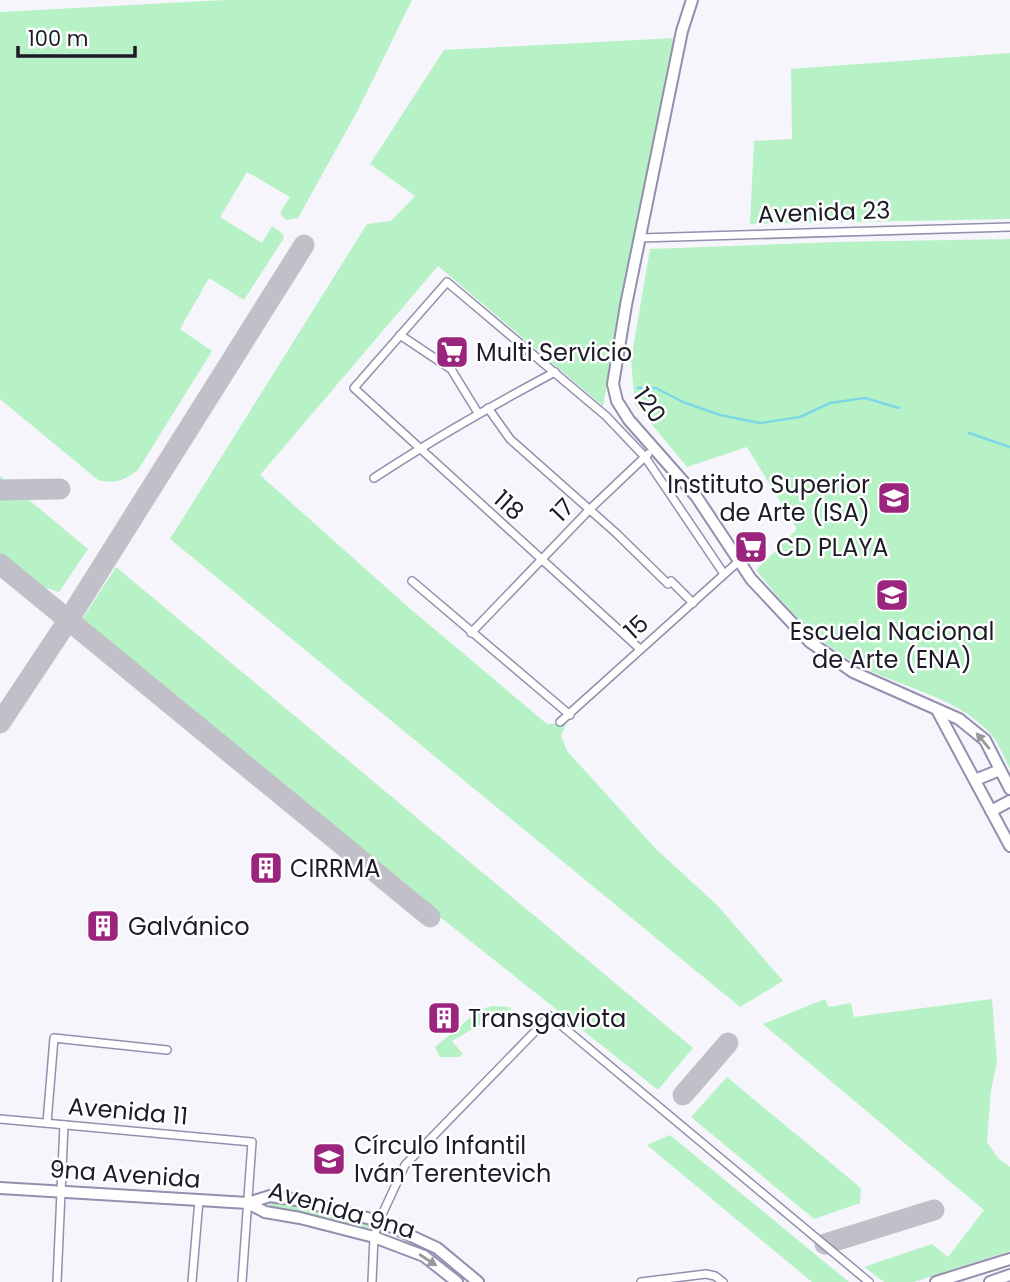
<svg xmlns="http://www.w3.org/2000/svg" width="1010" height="1282" font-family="Poppins,sans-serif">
<rect width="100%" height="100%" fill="#f6f5fc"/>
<g fill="#b7f2c6">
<path d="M225,0H412L358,110L298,218L286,220L280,213L290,197L247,172L220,217L262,243L272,226L283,234L284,238L244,300L209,278L180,329L212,351L138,470C123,481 115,484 98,480L0,399V12Z"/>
<polygon points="675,38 603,406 438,266 260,475 407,606 547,724 567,723 561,735 567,751 657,850 717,905 783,981 740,1007 170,539 367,224 391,221 415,196 370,164 444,50"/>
<polygon points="1010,53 1010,219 750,224 754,141 792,139 791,69"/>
<path d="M1010,239V769C1004,758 998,741 989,732C954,695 900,688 857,664C815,641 785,607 756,570L797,529L747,447L687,467L635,404L631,360L650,249L836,242Z"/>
<polygon points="0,476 88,549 59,592 34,584 0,557"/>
<polygon points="116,567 693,1048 658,1090 324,825 81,621"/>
<polygon points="825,999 829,1007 851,1003 854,1017 992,999 997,1062 991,1091 987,1142 998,1158 1010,1167 1010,1251 914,1282 884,1282 864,1267 932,1244 948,1257 984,1210 763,1024"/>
<polygon points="492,1006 510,1007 512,1014 490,1019 452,1041 463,1054 459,1057 440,1057 435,1047 478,1011"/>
<polygon points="727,1077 861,1188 860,1203 814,1219 691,1117"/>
<polygon points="670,1135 849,1282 812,1282 647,1145"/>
<polygon points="273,1201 297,1204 370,1224 370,1226 365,1230 296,1211 270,1208 269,1202"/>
</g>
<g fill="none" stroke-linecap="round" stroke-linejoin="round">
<g stroke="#7fd7e5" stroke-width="2.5">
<polyline points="638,388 656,388 683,402 720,415 760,423 800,417 830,403 865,398 899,408"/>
<polyline points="969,433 1010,447"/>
</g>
<g stroke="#c1c0c8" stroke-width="21">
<polyline points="0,490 60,489"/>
<polyline points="0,564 430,917"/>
<polyline points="0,723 69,619 304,245"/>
<polyline points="683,1095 728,1043"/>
<polyline points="825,1244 934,1210"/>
</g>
<defs>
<g id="minor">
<polyline points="640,238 1010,227"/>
<polyline points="400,335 451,369 478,413"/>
<polyline points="488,408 510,439 616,533 668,584 671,581 693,603"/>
<path d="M374,478C433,439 493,405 555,372"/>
<polyline points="412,581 570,715"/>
<polyline points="471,633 590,509 648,454"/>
<polyline points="640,649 354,388 447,282 606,416 645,457 724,574"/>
<polyline points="560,722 739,561"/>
<polyline points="0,1119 252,1142 242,1282"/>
<polyline points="47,1123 54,1038 167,1050"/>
<polyline points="57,1282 64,1125"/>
<polyline points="192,1282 199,1200"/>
<polyline points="372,1282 374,1237 379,1221 405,1165 550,1016 869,1282"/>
<polyline points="641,1282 706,1274 715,1276 723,1282"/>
</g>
<g id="secondary">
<polyline points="692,0 682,31 626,305 613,384 617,401 629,420 696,496 751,579 810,642 853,672 959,719 985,740 1010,789"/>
<polyline points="937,710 1010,846"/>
<polyline points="975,780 1000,770"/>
<polyline points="991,811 1010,801"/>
<polyline points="0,1188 248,1203 270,1196 297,1200 379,1221 437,1248 478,1282"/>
<polyline points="248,1203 265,1212 300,1218 374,1237 424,1256 457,1282"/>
<polyline points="936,1282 1010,1259"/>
<polyline points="990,1282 1010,1275"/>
</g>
</defs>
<use href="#minor" stroke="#948fae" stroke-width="10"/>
<use href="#secondary" stroke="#948fae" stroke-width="14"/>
<use href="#minor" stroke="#fff" stroke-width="7"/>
<use href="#secondary" stroke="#fff" stroke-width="10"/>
</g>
<defs><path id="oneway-solid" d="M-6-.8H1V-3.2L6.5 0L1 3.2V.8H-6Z" transform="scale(1.75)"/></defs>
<g fill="#99989e">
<use href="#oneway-solid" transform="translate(983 741) rotate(-130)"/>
<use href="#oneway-solid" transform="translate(428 1260) rotate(33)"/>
</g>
<defs>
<symbol id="supermarket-square" viewBox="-11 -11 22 22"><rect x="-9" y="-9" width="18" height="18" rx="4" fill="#9b247f" stroke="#fff"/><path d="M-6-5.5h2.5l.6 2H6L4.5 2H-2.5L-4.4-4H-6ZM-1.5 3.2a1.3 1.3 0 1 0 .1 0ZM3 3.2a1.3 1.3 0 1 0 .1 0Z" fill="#fff"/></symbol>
<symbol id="university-square" viewBox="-11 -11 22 22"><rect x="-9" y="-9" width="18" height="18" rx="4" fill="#9b247f" stroke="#fff"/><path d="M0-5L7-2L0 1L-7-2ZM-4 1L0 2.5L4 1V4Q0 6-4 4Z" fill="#fff"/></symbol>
<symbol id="school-square" viewBox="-11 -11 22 22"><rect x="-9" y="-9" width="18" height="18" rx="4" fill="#9b247f" stroke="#fff"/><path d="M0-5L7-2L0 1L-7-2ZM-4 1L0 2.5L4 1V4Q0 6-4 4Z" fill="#fff"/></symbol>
<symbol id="building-square" viewBox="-11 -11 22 22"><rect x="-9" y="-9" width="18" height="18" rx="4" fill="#9b247f" stroke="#fff"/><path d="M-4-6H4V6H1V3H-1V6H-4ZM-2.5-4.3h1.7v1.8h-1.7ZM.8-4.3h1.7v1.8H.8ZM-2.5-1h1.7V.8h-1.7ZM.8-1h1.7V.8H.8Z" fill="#fff"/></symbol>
</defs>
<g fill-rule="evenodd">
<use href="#supermarket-square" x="433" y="333" width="38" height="38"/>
<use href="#university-square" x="875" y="479" width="38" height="38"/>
<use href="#supermarket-square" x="732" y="528" width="38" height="38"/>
<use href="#school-square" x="873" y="576" width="38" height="38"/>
<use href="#building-square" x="247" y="849" width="38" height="38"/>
<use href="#building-square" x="84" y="907" width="38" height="38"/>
<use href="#building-square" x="425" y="999" width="38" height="38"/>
<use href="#school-square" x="310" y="1140" width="38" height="38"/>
</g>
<g text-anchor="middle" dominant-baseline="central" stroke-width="5" stroke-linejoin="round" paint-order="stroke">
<g font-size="24" fill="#1d1b27" stroke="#fff">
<text transform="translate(824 212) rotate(-2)">Avenida 23</text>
<text transform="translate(650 405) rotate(55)">120</text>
<text transform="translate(509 505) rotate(42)">118</text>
<text transform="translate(562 510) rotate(-46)">17</text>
<text transform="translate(636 627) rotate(-42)">15</text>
<text transform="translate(128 1111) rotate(5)">Avenida 11</text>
<text transform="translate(125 1174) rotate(4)">9na Avenida</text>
<text transform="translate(342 1210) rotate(16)">Avenida 9na</text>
</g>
<g font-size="24" fill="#1d1b27" stroke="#fff" text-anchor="start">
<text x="476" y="352">Multi Servicio</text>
<text x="870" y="484" text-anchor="end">Instituto Superior<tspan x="870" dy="28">de Arte (ISA)</tspan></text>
<text x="776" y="547">CD PLAYA</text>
<text x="892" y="631" text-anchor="middle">Escuela Nacional<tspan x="892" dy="28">de Arte (ENA)</tspan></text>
<text x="290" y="868">CIRRMA</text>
<text x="128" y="926">Galvánico</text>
<text x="468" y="1018">Transgaviota</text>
<text x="354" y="1145">Círculo Infantil<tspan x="354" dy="28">Iván Terentevich</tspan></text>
</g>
</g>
<path d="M18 46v10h117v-10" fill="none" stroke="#1d1b27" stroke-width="3.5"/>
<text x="28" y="46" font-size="21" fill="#1d1b27" stroke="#ffffff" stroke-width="5" paint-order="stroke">100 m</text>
</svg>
